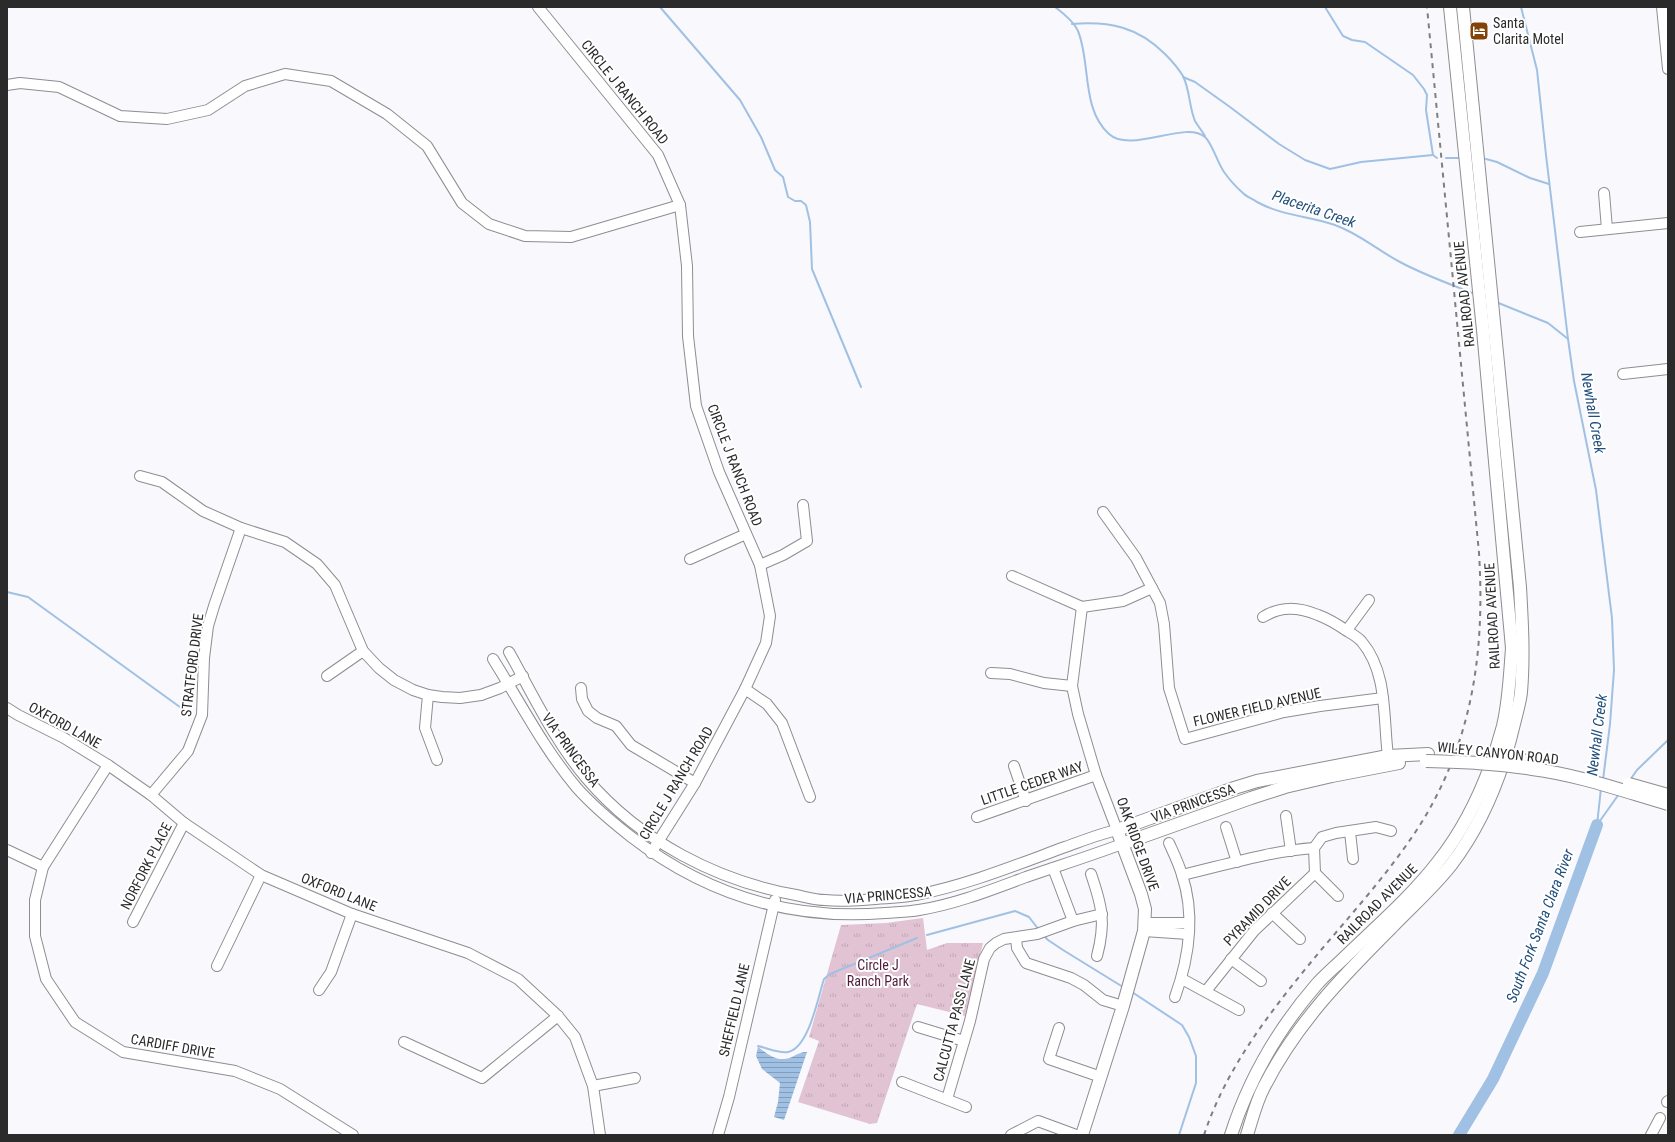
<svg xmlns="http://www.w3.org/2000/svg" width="1675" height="1142" font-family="'Roboto Condensed',sans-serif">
<defs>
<pattern id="park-tufts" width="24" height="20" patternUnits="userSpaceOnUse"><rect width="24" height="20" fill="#e1c3d3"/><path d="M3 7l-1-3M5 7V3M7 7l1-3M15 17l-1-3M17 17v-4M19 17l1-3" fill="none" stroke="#c1a8b5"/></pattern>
<pattern id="water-rules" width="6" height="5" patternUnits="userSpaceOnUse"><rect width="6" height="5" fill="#a0c1e3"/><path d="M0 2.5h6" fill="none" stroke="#839db8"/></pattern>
</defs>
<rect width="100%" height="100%" fill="#f9f8fc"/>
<polygon fill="url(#park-tufts)" points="923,918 927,950 947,943 983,943 965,1016 917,1004 877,1123 870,1124 798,1102 819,1041 809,1037 841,925 886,923"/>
<path fill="url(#water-rules)" d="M758,1047C769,1055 778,1063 792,1057C797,1054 801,1052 807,1052L784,1120L774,1117L778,1102L780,1083L762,1069L756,1056Z"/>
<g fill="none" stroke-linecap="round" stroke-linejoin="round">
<g stroke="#a0c1e3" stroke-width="2">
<polyline points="660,7 740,100 761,137 775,170 783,177 788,197 795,201 801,201 806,205 810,222 812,269 861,387"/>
<path d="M1055,7C1063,13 1074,22 1078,31C1091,63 1081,109 1109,134C1131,154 1185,120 1205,137C1212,143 1218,164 1224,172C1229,179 1237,188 1244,194C1247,197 1253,199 1257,202C1283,216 1308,216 1335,225C1360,234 1377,250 1400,262C1424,275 1450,284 1475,294"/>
<polyline points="1325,7 1343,36 1352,40 1365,42 1413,75 1424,89 1427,95 1426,110 1433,155 1437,158"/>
<polyline points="1521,7 1537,70 1546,155 1568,339 1574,381 1596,490 1612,618 1614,670 1610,724 1603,780"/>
<path d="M1072,24C1110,21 1138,27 1165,54C1172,61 1178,68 1183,76C1190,90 1189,107 1195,121C1198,126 1202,131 1205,136"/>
<polyline points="1183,77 1195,82 1230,107 1279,144 1305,160 1330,169 1361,162 1433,155"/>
<polyline points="1446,158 1458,158"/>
<polyline points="1486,159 1497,162 1530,178 1549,184"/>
<polyline points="1496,302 1548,323 1568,339"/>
<polyline points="7,592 28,597 184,710"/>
<polyline points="1630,780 1637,770 1668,740"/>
<polyline points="1597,825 1601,788"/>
<polyline points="1597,825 1619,794"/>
<polyline points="927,935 1015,911 1029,917 1039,930"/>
<polyline points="1043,935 1048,940 1063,950 1123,987"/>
<polyline points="1132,992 1182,1025 1189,1037 1196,1056 1196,1083 1179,1135"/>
<path d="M758,1046C767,1048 780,1054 788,1052C809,1048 818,997 824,979L830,974L917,938"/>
</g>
<polyline stroke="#a0c1e3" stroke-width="12" points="1459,1135 1493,1079 1543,973 1597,825"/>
<defs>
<g id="minor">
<polyline points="538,7 658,155 680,205 687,266 688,336 696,406 719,472 760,565 770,616 766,643 745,689 695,783 651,853"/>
<polyline points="1662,7 1668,69"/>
<polyline points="7,85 20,83 59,87 120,116 167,119 208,110 245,86 285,74 331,81 387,114 427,146 462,203 489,224 525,236 571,237 680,205"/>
<polyline points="1604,193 1607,229"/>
<polyline points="1580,232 1668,223"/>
<polyline points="1623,374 1668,369"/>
<polyline points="140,476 162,482 203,511 241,528 285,542 317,564 335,585 363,651 379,668 394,680 413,690 428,695 442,697 460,698 481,695 500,688 523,676"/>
<polyline points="1103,512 1136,558 1160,603 1164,624 1169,688 1185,739 1284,712 1320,706 1383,698"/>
<polyline points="690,559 746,534"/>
<polyline points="760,565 783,555 807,541 803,505"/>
<polyline points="1012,576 1082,607 1123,601 1152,588"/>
<path d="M1263,617C1281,606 1298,607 1318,615C1329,619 1337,624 1347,631C1352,634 1358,637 1362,642C1388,673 1383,718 1388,756"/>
<polyline points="1347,630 1369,600"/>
<path d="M509,652C533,695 555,742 587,779C640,841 717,881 796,895C806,897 815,900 825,900C842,902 859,900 876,899C889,898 903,898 916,895C967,885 1016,865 1065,847C1082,841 1099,834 1117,830L1096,775L1078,714L1072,686L1082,607"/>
<path d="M493,659C520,702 544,749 577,788C593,806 611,821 630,836C705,894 789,921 885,913C896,912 908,912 919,910C956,904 991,890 1026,877C1058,866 1090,856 1122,844"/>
<polyline points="991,673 1010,674 1044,683 1072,686"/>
<polyline points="327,676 363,651"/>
<polyline points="581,688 582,699 588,711 597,718 616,726 631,745 695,783"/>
<polyline points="745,689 767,704 782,723 810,797"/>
<polyline points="428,695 425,728 437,760"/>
<polyline points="7,708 18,715 64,738 108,765 151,795 184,823 261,875 352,914 468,953 518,979 558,1016 575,1037 593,1086 600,1135"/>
<polyline points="108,765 43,867 35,900 35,936 46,979 75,1022 123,1052 235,1071 280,1089 353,1135"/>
<polyline points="1014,766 1026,801"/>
<polyline points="151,795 188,751 202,715 204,658 208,626 214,606 241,528"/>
<polyline points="1286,816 1291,851"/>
<polyline points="977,817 1096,775"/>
<polyline points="1226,827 1237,862"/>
<polyline points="1350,832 1353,859"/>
<path d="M1169,843C1174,854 1179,864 1182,875C1195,914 1189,958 1175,997"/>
<polyline points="7,850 43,867"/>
<polyline points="1053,868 1073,921"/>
<polyline points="1315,873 1338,896"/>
<path d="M1091,874C1102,906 1106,922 1097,956"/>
<path d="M1182,875C1225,865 1270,851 1314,848L1322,837L1336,833L1376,827L1391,831"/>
<polyline points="1272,913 1300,939"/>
<polyline points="133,922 184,823"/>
<polyline points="1145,923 1189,923"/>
<polyline points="1144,931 1188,934"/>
<polyline points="1016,938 1017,948 1026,963 1071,978 1084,985 1103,1000 1123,1006"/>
<polyline points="1231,959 1261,981"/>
<polyline points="217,966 261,875"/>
<polyline points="1182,979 1239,1010"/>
<polyline points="319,990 331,972 352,914"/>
<polyline points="1206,991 1254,931 1315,873 1314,848"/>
<polyline points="918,1027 964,1041"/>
<polyline points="1059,1028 1049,1059 1101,1077"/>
<polyline points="404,1042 482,1078 558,1016"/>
<polyline points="902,1082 966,1107"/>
<polyline points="593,1086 635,1078"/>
<polyline points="947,1099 970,1021 984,959 990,948 996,943 1004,939 1037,934 1073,921 1102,914"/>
<polyline points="1667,1102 1668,1101"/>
<polyline points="718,1135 729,1097 775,900"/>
<polyline points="1011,1135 1038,1121 1076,1135"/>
<polyline points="1651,1135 1660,1118"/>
</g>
<g id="major">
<polyline points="1122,844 1251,798 1285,787 1332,776 1399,763"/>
<polyline points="1082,1135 1123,1006 1144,931 1145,909 1141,894 1117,830 1231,789 1257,781 1388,756 1428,754"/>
<path d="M1231,1135C1249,1079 1278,1029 1317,984C1326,974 1336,966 1345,957C1377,926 1411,897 1438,862C1469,823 1490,774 1503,726C1509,701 1510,674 1512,648L1483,330L1450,7"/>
<path d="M1247,1135C1252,1119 1256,1102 1264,1087C1296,1024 1342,977 1391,928C1411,907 1433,888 1451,865C1483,823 1503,772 1515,720C1517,711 1520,702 1521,692C1524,657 1522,622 1520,587L1463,7"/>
</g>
</defs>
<use href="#minor" stroke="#8e8d91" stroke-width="12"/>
<use href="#major" stroke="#8e8d91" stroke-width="14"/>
<use href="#minor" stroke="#fff" stroke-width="10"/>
<use href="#major" stroke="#fff" stroke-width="12"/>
<path stroke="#7f7f81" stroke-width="2" stroke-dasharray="5 5" stroke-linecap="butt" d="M1204,1135C1227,1065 1274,1007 1321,950C1355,910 1391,870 1420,825C1473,740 1485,651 1479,553L1427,7"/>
<defs>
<g id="major-bridge">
<polyline points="1494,757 1537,762"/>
<path d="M1426,761C1461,762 1497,763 1532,769C1579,775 1623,791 1668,804"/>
<polyline points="1629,784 1668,795"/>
</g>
</defs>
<use href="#major-bridge" stroke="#8e8d91" stroke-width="14" stroke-linecap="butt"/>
<use href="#major-bridge" stroke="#fff" stroke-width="12"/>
</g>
<defs>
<symbol id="hotel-square" viewBox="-11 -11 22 22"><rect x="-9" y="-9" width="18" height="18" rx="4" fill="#824208" stroke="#fff"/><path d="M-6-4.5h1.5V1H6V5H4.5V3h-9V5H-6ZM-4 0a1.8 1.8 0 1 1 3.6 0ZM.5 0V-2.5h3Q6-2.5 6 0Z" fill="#fff"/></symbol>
</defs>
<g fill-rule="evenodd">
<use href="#hotel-square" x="1468" y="20" width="22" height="22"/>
</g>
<g text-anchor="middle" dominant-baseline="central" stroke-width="4" stroke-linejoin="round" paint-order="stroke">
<g font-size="14" fill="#2b2b2c" stroke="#fff" text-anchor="start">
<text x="1493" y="23">Santa<tspan x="1493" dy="16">Clarita Motel</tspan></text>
</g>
<g font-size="14" fill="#2b2b2c" stroke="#fff">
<text transform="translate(625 92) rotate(51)">CIRCLE J RANCH ROAD</text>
<text transform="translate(1464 294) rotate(-96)">RAILROAD AVENUE</text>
<text transform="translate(735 465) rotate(69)">CIRCLE J RANCH ROAD</text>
<text transform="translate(1492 616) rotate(-93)">RAILROAD AVENUE</text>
<text transform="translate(192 665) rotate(-83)">STRATFORD DRIVE</text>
<text transform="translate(1257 707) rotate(-13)">FLOWER FIELD AVENUE</text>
<text transform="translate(65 725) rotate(29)">OXFORD LANE</text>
<text transform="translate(571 750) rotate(54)">VIA PRINCESSA</text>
<text transform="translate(1498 753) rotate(6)">WILEY CANYON ROAD</text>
<text transform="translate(676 783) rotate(-59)">CIRCLE J RANCH ROAD</text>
<text transform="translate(1032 783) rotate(-19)">LITTLE CEDER WAY</text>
<text transform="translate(1193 803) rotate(-20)">VIA PRINCESSA</text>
<text transform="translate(1138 844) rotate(70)">OAK RIDGE DRIVE</text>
<text transform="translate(146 866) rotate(-63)">NORFORK PLACE</text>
<text transform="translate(339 892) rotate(22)">OXFORD LANE</text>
<text transform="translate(888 895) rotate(-5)">VIA PRINCESSA</text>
<text transform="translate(1377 904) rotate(-45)">RAILROAD AVENUE</text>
<text transform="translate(1257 911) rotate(-46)">PYRAMID DRIVE</text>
<text transform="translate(734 1010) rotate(-77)">SHEFFIELD LANE</text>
<text transform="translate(954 1020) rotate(-75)">CALCUTTA PASS LANE</text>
<text transform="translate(173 1046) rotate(10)">CARDIFF DRIVE</text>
</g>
<g font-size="14" fill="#511c3e" stroke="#fff">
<text x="878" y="965">Circle J<tspan x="878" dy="16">Ranch Park</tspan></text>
</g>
<g font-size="15" font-style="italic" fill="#214f7c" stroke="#fff">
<text transform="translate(1314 209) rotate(19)">Placerita Creek</text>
<text transform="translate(1593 413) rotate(80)">Newhall Creek</text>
<text transform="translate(1597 735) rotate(-83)">Newhall Creek</text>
<text transform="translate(1540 926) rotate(-69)">South Fork Santa Clara River</text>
</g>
</g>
<rect width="1675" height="1142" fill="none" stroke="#2b2b2c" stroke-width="16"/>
</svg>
